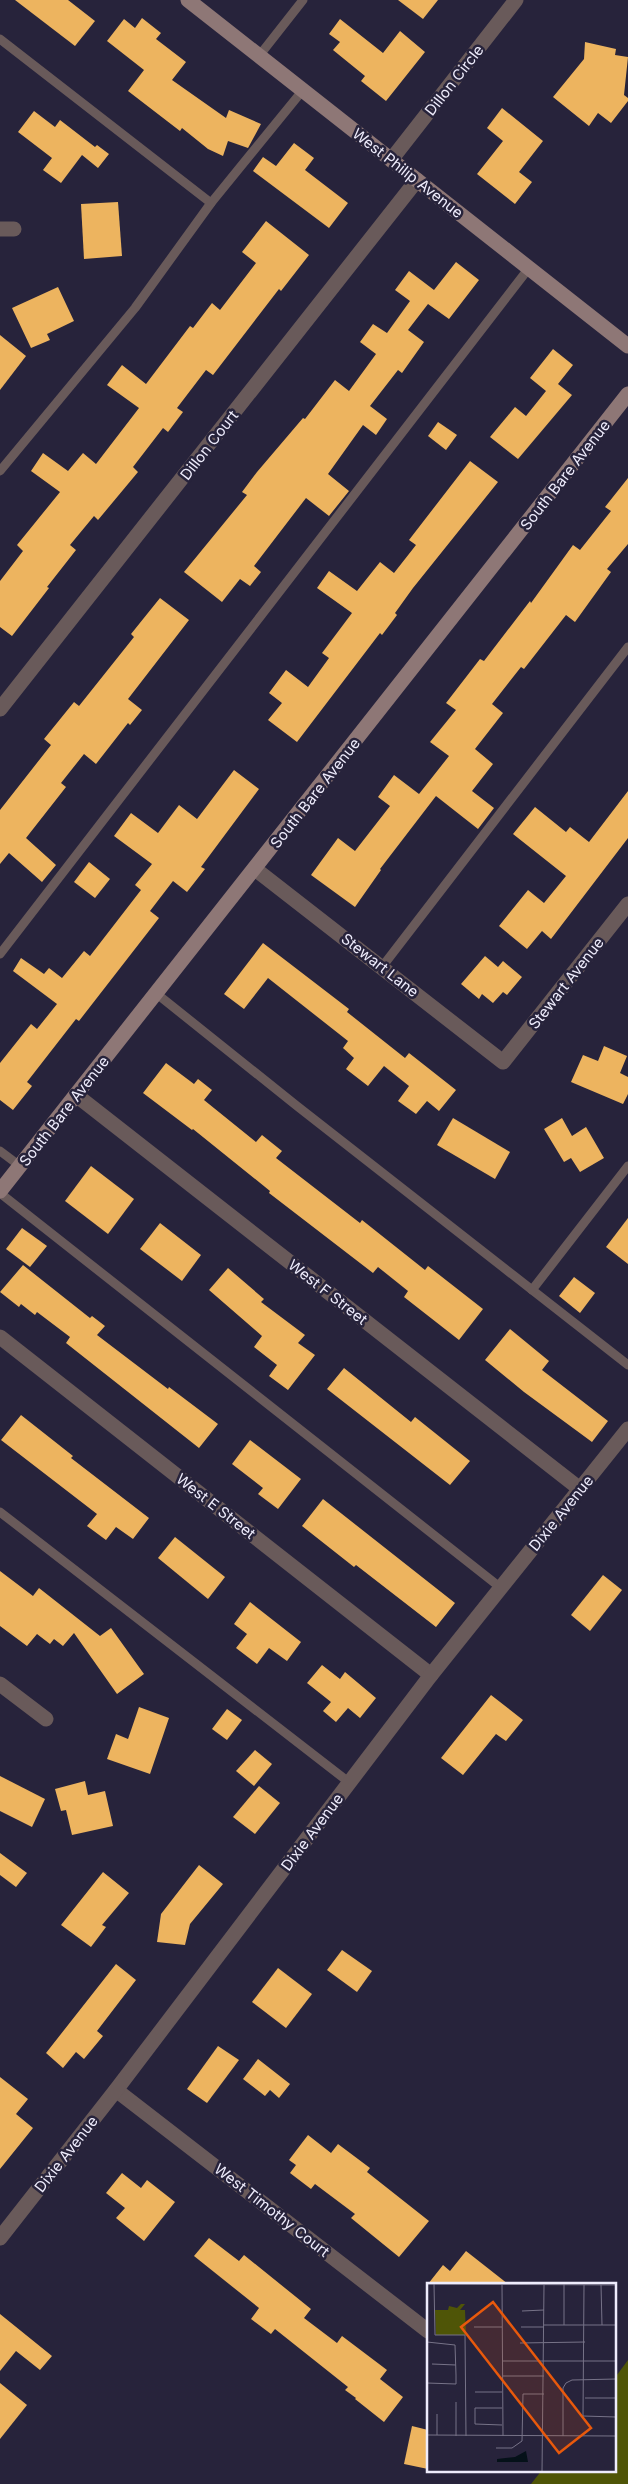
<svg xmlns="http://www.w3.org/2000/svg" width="628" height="2484" font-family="Inter,sans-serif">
<rect width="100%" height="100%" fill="#27233b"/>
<polygon fill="#4f5507" points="628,2360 628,2484 531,2484 542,2470 614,2470 614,2379"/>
<g fill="#edb45f">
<polygon points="15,0 68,0 95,21 75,46"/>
<polygon points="398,0 438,0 423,19"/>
<polygon points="142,18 161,33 156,39 186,62 172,80 226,118 229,110 261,124 248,148 228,141 223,156 208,149 182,128 180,131 128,91 144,70 107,41 124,19 135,28"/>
<polygon points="340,19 383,53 400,31 425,52 386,101 361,81 365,76 333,50 340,42 329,34"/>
<polygon points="585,42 616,49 615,55 628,57 624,95 628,98 628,101 611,123 598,113 589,126 553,97 584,59"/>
<polygon points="502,108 543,141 519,172 532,182 515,204 477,174 503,141 487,128"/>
<polygon points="34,111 55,127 60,120 95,147 97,145 109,154 98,168 82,155 61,183 43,170 52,158 18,132"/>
<polygon points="294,143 314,158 305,170 348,203 329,228 253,171 263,157 276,166"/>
<polygon points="118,202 122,256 84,259 81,204"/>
<polygon points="266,221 309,255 281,291 279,289 213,375 206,370 177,408 183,412 168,432 163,428 133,467 138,472 98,520 94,516 70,545 76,550 47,587 49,588 12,636 0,627 0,581 23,551 17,545 60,492 31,471 43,453 68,471 83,453 96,464 139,408 107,385 122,365 146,384 190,326 193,328 212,303 220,310 256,263 242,252"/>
<polygon points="456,262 479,280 449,319 428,304 408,330 424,342 402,373 398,370 370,406 387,419 376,435 363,425 328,474 349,491 329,516 306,498 254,566 261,572 250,586 240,579 222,602 184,572 247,495 242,492 257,472 303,418 305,419 335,380 349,391 376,354 360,342 373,324 387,333 410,301 395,290 409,271 434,290"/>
<polygon points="58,287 74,321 47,334 50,340 31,348 12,308"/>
<polygon points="0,335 26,356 0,390"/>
<polygon points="553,349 573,365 558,384 572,395 518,459 490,437 515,407 526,416 546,391 530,378"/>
<polygon points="438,422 457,435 446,450 428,436"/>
<polygon points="470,461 498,482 413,588 395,613 397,615 382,635 380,633 297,742 268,720 282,703 269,693 286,670 308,687 329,658 322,653 352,613 317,588 329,571 357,591 380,562 394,573 416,545 409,540"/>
<polygon points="628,478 628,544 607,569 611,572 575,622 566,615 524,669 521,667 492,704 503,713 475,749 493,764 472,791 494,808 478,829 436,796 380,869 381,870 355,907 311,875 338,838 355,851 390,806 378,797 394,775 419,794 449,756 430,742 456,710 446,703 480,659 484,661 530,601 531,603 573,545 580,550 611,511 605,507"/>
<polygon points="160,598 189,620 128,699 142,710 130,725 128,723 96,764 84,754 61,783 66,787 26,838 56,865 42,882 9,853 0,864 0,810 51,745 44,739 74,702 79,706 134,637 131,634"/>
<polygon points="234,770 259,789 201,867 205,869 187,892 173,881 150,911 159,918 79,1021 76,1019 27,1082 32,1086 13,1110 0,1100 0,1063 31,1024 37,1029 57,1004 13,971 21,958 44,974 49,968 62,978 84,951 90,956 141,890 135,885 152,864 114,836 131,813 158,833 179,805 197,819"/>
<polygon points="628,791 628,838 551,939 542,931 527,949 499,926 528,890 544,903 566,876 513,834 535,807 566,832 570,827 589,842"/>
<polygon points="89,862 110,879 95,898 74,882"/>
<polygon points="263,943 349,1009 347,1012 405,1058 409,1053 456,1090 439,1111 427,1101 416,1114 398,1101 409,1086 384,1066 368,1086 346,1069 354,1058 343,1048 348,1041 268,978 244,1009 224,994"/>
<polygon points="485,956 498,967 503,961 522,977 507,995 503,992 493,1003 482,994 479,999 461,984"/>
<polygon points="604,1046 627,1056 620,1073 628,1077 628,1094 623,1104 571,1082 583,1055 598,1061"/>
<polygon points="166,1063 194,1084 198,1079 212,1090 204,1100 256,1142 262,1135 282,1151 276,1158 360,1223 362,1220 425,1270 428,1266 483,1309 459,1340 404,1297 408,1291 378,1267 373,1273 269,1193 270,1191 193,1129 192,1130 143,1093"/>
<polygon points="453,1118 510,1152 495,1179 437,1145"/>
<polygon points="562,1118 572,1136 586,1127 604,1158 580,1172 571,1158 564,1162 544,1129"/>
<polygon points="91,1166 134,1199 108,1234 65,1201"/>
<polygon points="628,1218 628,1264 606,1247"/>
<polygon points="160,1223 201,1255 182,1281 140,1249"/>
<polygon points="22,1228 47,1246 30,1267 6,1249"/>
<polygon points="23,1265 90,1318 92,1316 105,1326 97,1335 168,1389 169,1387 218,1424 199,1448 66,1343 70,1337 37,1312 35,1315 21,1304 19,1307 0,1292"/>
<polygon points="228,1268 264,1299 261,1302 305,1335 298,1343 315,1355 288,1390 269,1376 277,1365 254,1347 262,1336 209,1290"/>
<polygon points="574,1277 595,1293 580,1313 559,1296"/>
<polygon points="510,1329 549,1361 542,1370 608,1421 592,1442 524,1392 485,1360"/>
<polygon points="344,1368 411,1422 415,1417 470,1461 450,1485 327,1389"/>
<polygon points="21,1415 73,1456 71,1458 149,1518 133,1539 116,1527 106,1540 87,1526 97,1514 1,1440"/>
<polygon points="250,1440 301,1479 278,1509 258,1494 263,1488 232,1464"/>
<polygon points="323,1499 455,1603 436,1627 356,1565 354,1567 302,1526"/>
<polygon points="175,1537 225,1577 208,1599 158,1558"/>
<polygon points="0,1571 33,1596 39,1588 100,1636 111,1628 144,1674 117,1694 74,1633 63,1646 54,1639 50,1644 37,1634 27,1646 0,1626"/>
<polygon points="603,1575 622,1590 590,1631 571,1615"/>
<polygon points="250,1602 301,1642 287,1661 269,1648 257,1664 236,1648 247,1634 234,1624"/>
<polygon points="322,1665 340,1679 345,1672 376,1698 360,1718 348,1708 336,1722 323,1711 331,1702 307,1683"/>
<polygon points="491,1695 523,1720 506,1741 496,1734 463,1775 441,1758"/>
<polygon points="139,1707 169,1718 150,1774 107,1759 116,1734 128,1739"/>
<polygon points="227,1709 242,1720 227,1740 212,1729"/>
<polygon points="255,1750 272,1764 254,1786 236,1771"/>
<polygon points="0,1776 45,1799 32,1827 0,1811"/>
<polygon points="85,1781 88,1795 105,1791 113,1826 72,1835 66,1810 61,1811 55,1789"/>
<polygon points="259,1786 280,1803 255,1834 233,1817"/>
<polygon points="0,1853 27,1873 16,1887 0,1875"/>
<polygon points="199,1865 223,1884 190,1924 185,1945 157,1942 161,1914"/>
<polygon points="103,1872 129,1893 102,1925 106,1927 91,1947 61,1925"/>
<polygon points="342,1950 372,1971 357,1992 327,1970"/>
<polygon points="116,1964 136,1980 97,2031 103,2036 84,2059 76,2052 63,2068 46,2053"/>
<polygon points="278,1968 312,1994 286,2028 252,2002"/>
<polygon points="218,2046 239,2060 207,2103 187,2089"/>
<polygon points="258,2059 290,2084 279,2098 270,2090 265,2096 243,2079"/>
<polygon points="0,2077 28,2099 16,2114 33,2128 0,2169"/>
<polygon points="308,2135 331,2153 338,2144 370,2168 367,2172 429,2221 399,2257 351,2218 355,2214 315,2184 311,2189 290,2173 296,2165 289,2160"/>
<polygon points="122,2173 141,2188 147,2180 175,2202 144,2241 116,2218 125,2208 106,2193"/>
<polygon points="209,2238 239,2261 244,2255 311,2309 304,2318 337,2343 342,2336 387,2370 380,2379 403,2397 384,2422 355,2399 356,2398 345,2390 348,2387 275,2329 271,2334 251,2319 259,2308 194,2256"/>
<polygon points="466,2251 508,2284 428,2284 443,2265 450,2271"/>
<polygon points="0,2314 52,2356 40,2370 16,2351 0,2371"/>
<polygon points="0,2383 27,2405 0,2439"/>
<polygon points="412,2426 428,2430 428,2469 404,2464"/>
</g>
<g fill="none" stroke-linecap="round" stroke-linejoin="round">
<g stroke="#695a5a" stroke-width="9">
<polyline points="0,39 211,203"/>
<polyline points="259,56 303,0"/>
<polyline points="0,471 135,308 211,203 303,90"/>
<polyline points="0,954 529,268"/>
<polyline points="382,967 628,647"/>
<polyline points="157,994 297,1106 628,1365"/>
<polyline points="0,1151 20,1166"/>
<polyline points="0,1193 501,1588"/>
<polyline points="532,1290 628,1166"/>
<polyline points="0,1512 350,1783"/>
</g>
<g stroke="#695a5a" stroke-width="15">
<polyline points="391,160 516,0"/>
<polyline points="0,229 14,229"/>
<polyline points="0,709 417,180"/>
<polyline points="255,869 503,1062 628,904"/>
<polyline points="76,1095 580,1489"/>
<polyline points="0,1337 431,1675"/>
<polyline points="0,1684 46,1719"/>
<polyline points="116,2090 428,2331"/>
<polyline points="0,2238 116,2090 431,1675 628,1429"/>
</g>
<g stroke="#8e7776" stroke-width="15">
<polyline points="188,0 628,346"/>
<polyline points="0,1191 628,394"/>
</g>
</g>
<g text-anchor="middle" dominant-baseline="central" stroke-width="5" stroke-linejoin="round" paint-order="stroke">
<g font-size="15" fill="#eeecfc" stroke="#27233b">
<text transform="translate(454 80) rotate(-52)">Dillon Circle</text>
<text transform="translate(408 173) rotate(38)">West Philip Avenue</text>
<text transform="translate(209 445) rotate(-52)">Dillon Court</text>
<text transform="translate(565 475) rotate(-52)">South Bare Avenue</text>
<text transform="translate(315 793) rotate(-52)">South Bare Avenue</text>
<text transform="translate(380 965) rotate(38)">Stewart Lane</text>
<text transform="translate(566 983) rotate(-52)">Stewart Avenue</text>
<text transform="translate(64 1111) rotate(-52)">South Bare Avenue</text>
<text transform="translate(328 1292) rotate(38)">West F Street</text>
<text transform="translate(216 1506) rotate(38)">West E Street</text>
<text transform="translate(561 1513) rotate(-51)">Dixie Avenue</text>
<text transform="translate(312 1832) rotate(-53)">Dixie Avenue</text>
<text transform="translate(66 2154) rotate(-52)">Dixie Avenue</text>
<text transform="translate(272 2210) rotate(38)">West Timothy Court</text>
</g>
</g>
<g transform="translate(427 2283)">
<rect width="189" height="189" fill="#27233b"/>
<path d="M34,21H38L33,27H38L39,52H9L8,27H21L22,23L30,25Z" fill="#4f5507"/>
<path d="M99,168L101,179H70V176L88,174Z" fill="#051119"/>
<path fill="none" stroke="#777388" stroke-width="1" d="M0,1L189,2M7,1L8,52H38L39,153M75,2L76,153M174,2L175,42M95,28L117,27M117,42H189M137,42V0M47,44H75M94,44H117M0,59L28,62L29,92V101L0,100M93,60L158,59M76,78H189M5,81L29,82M76,93H117M139,100L145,97L189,96M48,109H75M158,115H189M29,119V153M156,133L157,2M156,133L189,134M75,142L48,141V125H75M0,152L189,153M10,152V131M136,153V105L139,100M69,165H85L95,158L96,111H117M115,189L117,2"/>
<path fill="#e8590c" fill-opacity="0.15" stroke="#e8590c" stroke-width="2.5" d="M66,19L164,145L132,170L34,44Z"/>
<rect width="189" height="189" fill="none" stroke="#eeecfc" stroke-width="2.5"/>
</g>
</svg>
